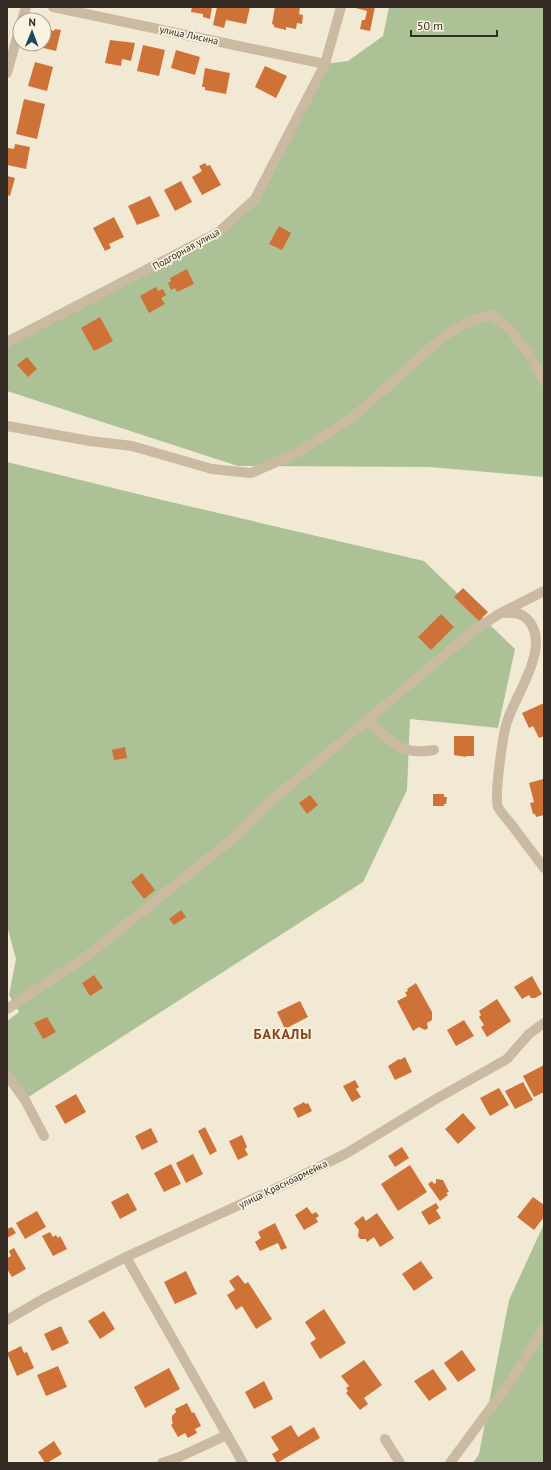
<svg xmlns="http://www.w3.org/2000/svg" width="551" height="1470" font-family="'PT Sans',sans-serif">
<rect width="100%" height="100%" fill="#f2e9d5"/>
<g fill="#acc195">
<polygon points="389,7 544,7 544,477 429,467 238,466 7,391 7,344 220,233 255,199 325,64 348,61 383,36"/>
<polygon points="7,462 158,499 424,561 515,649 498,728 410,719 407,790 363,882 27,1098 7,1069 7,1021 19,1012 9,995 16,959 7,926"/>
<polygon points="544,1224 544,1463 473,1463 479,1454 509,1300"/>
</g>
<g fill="#ce7237">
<polygon points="192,7 212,7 210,19 203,17 203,14 191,12"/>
<polygon points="217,7 250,7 246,24 226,20 224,28 213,25"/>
<polygon points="275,7 300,7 299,14 303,15 302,24 297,23 296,29 286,27 286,30 274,27 274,25 272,24"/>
<polygon points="352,7 375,7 370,31 360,29 362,20 365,20 367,11"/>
<polygon points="44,28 54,31 55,29 61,30 56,51 39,47 40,44 44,44"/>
<polygon points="110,40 135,43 131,61 122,59 121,66 105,63"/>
<polygon points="143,45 165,50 159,76 137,71"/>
<polygon points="176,50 200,57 195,75 171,68"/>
<polygon points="35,62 53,67 47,91 28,86"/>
<polygon points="265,66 287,76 276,98 255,87"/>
<polygon points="205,68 230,73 226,94 205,90 205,87 202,87"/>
<polygon points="24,99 45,104 37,139 16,134"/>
<polygon points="15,144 30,147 26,169 7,165 8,148 14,149"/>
<polygon points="205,163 207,166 210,165 221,185 202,195 192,177 202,171 199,166"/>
<polygon points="7,176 15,178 10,196 7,195"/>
<polygon points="181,181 192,202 175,211 164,190"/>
<polygon points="150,196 160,216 137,225 128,206"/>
<polygon points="114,217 124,237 109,244 111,248 105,251 93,228"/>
<polygon points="279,226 291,233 282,250 269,244"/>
<polygon points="187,269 194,284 177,292 175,288 171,290 168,283 171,281 170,278"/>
<polygon points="156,287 158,291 163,289 166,295 161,298 165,304 149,313 140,296"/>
<polygon points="100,317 113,341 94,351 81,328"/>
<polygon points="27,357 37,369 28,377 17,365"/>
<polygon points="463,588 488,612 479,621 454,597"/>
<polygon points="441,614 454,627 431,650 418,637"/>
<polygon points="544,703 544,736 539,738 533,726 529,728 522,713"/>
<polygon points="454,736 474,736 474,756 466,756 466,757 454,755"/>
<polygon points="125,747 127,758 114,760 112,750"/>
<polygon points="543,779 544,815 536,817 535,814 533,814 530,803 534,802 529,783"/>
<polygon points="433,794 444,794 444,797 447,797 446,804 444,804 444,806 433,806"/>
<polygon points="310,795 318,805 307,814 299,803"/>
<polygon points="142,873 155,890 144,899 131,882"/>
<polygon points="181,910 186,917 174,925 169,919"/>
<polygon points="94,975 103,988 90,996 82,983"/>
<polygon points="532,976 542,994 535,998 531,998 529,995 522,999 514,987"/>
<polygon points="416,983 432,1012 432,1020 427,1023 428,1028 425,1030 419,1027 413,1031 397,1001 407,996 405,992 408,991 407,989"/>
<polygon points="497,999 511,1021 487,1037 481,1027 484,1025 479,1017 481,1015 479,1011"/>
<polygon points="300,1001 308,1017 285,1029 277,1012"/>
<polygon points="47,1017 56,1032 43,1039 34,1023"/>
<polygon points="464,1020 474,1036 456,1046 447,1030"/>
<polygon points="405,1057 412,1072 395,1080 388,1066 399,1059 400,1060"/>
<polygon points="544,1065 544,1092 534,1097 523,1076"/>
<polygon points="355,1080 359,1087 356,1089 361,1097 352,1102 343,1086"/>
<polygon points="523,1082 533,1100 515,1109 505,1091"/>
<polygon points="499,1088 509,1105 490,1116 480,1098"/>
<polygon points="76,1094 86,1112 65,1124 55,1106"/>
<polygon points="304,1102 305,1104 308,1103 312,1111 298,1118 293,1108"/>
<polygon points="463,1113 476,1128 458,1144 445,1129"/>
<polygon points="205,1127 217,1151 210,1155 198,1131"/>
<polygon points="151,1128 158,1142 142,1150 135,1136"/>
<polygon points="242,1135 247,1147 245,1149 248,1155 238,1160 229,1141"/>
<polygon points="402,1147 409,1158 395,1167 388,1156"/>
<polygon points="193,1154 203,1174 186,1183 176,1163"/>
<polygon points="171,1164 181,1184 164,1192 154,1173"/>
<polygon points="410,1165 427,1192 398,1211 381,1184"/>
<polygon points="436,1179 443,1180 449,1192 446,1193 448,1195 440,1201 428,1184 432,1181 434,1184 436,1183"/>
<polygon points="128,1193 137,1210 120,1219 111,1202"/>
<polygon points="533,1197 544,1205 544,1217 534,1230 517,1217"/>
<polygon points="436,1203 439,1208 436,1210 441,1218 429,1225 421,1212"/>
<polygon points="307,1207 312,1214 316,1212 319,1216 316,1218 318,1222 304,1230 295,1215"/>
<polygon points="37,1211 46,1227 25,1239 16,1223"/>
<polygon points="377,1213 394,1238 380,1247 374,1237 367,1242 366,1239 360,1239 358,1236 359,1230 354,1223 363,1216 366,1221"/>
<polygon points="275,1223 287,1248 281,1250 278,1243 260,1251 255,1242 261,1238 258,1232"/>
<polygon points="12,1227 16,1233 7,1238 7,1229"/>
<polygon points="50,1232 53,1237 56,1235 58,1238 60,1236 67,1249 53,1256 42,1236"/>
<polygon points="14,1248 26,1269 12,1277 7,1269 7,1258 11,1256 9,1251"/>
<polygon points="421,1261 433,1278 414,1291 402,1274"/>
<polygon points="186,1271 197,1294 175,1304 164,1282"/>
<polygon points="238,1275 245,1284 248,1282 272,1319 256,1329 242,1306 236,1310 227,1295 235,1290 229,1281"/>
<polygon points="324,1309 346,1343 320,1359 310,1343 316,1339 305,1322"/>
<polygon points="104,1311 115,1329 100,1339 88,1321"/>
<polygon points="61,1326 69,1343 52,1351 44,1334"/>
<polygon points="21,1346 24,1353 27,1352 34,1368 17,1376 7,1353"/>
<polygon points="462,1350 476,1370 458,1382 444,1363"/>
<polygon points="364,1360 382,1385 364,1398 368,1404 360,1410 346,1393 348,1391 346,1388 349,1386 341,1376"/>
<polygon points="58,1366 67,1387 46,1396 37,1375"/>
<polygon points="169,1368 180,1389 145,1408 134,1387"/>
<polygon points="433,1369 447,1389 429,1401 414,1381"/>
<polygon points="264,1381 273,1399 254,1409 245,1392"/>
<polygon points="187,1403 192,1413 194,1412 201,1426 195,1429 197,1433 188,1438 185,1433 178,1437 171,1425 173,1423 172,1421 172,1416 176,1412 175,1409"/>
<polygon points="291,1425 298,1437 314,1427 320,1438 277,1463 272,1454 279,1450 271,1437"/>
<polygon points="54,1441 62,1454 47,1463 45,1463 38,1452"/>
</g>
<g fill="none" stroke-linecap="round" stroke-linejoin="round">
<g stroke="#cabaa1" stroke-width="10">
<polyline points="53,7 325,64"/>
<polyline points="22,20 26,7"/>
<polyline points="7,73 20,27"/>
<polyline points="7,342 219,232 255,199 325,64 341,7"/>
<polyline points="7,426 90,441 132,446 212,469 251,473 299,452 353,417 444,336 470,321 492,315 509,329 526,350 544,381"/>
<path d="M505,613C515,612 522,613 529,621C551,648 515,695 507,722C503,734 494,796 498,807C501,813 507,819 511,824C522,839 533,853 544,868"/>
<path d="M367,720C380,731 396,750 414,751C421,752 427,751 434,750"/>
<polyline points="7,1009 83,959 236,836 271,801 473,631 499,614 544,591"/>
<polyline points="7,1075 25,1100 44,1136"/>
<polyline points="126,1257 243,1463"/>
<polyline points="7,1320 43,1299 126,1257 285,1184 347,1153 436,1099 507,1059 529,1034 544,1023"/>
<polyline points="385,1439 400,1463"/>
<polyline points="162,1463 177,1458 227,1435"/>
<polyline points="450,1463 510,1382 543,1329"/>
</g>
</g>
<g text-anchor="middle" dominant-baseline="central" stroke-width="3.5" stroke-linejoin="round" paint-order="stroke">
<g font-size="10" fill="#342b24" stroke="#faf2e1">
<text transform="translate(189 35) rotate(12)">улица Лисина</text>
<text transform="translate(186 249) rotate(-29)">Подгорная улица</text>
<text transform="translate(283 1184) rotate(-26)">улица Красноармейка</text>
</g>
<g font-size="14" font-weight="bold" letter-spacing="1" fill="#874319" stroke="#faf2e1">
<text x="283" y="1034">БАКАЛЫ</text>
</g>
</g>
<rect width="551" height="1470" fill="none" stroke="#342b24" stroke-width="16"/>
<g transform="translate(32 32) rotate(1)"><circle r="19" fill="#faf2e1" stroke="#aba295"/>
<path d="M0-3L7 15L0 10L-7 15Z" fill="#184a57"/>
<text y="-6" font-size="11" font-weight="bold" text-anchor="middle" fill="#342b24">N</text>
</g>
<path d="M411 30v6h86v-6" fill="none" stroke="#342b24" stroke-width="2"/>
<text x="417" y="30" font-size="12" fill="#342b24" stroke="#faf2e1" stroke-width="3" paint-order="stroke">50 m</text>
</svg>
